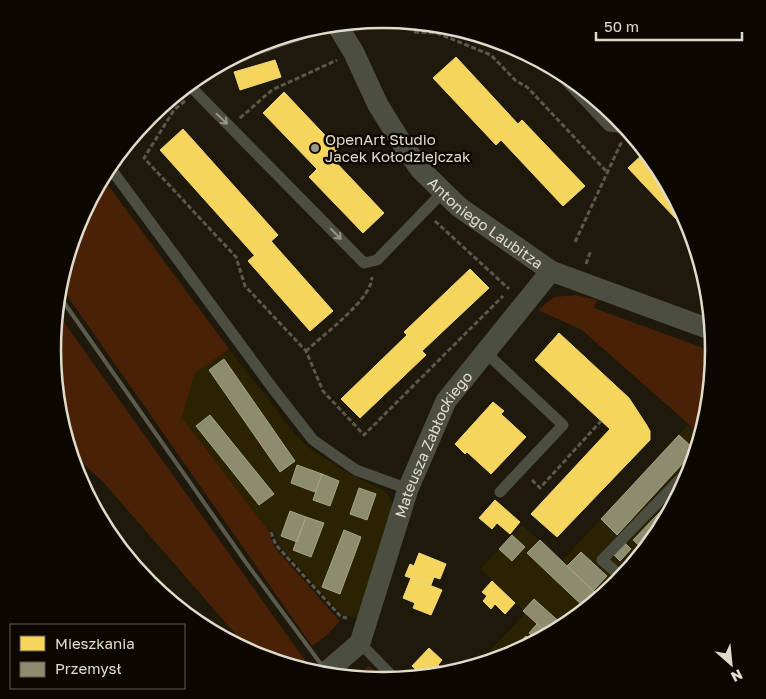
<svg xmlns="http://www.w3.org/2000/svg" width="766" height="699" viewBox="0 0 766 699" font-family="'Golos Text',sans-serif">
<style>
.built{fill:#2b2201}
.green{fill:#482107}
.homes{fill:#f6d55c;stroke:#efd77d}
.industry{fill:#8c8c6e;stroke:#a5a48a}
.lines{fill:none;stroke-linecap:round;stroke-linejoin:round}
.path{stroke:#59584e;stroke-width:3;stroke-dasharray:5 2.5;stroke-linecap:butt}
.lane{stroke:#4c4e42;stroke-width:11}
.street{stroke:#4c4e42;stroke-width:21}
.rail{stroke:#5a5a4e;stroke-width:4}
.oneway{stroke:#969486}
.poi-dot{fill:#9c9787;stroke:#0c0801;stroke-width:2}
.labels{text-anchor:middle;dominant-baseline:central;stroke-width:5;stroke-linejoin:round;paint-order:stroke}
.poi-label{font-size:15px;fill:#e0dbca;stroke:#0c0801;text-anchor:start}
.street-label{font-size:15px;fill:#e0dbca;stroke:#0c0801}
.rim{fill:none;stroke:#e0dbca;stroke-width:2.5}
</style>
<rect width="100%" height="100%" fill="#1e190a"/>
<path class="built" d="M229 349 296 435 311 449 346 472 387 492 393 504 358 618 342 615 279 545 274 532 268 530 182 418 193 374Z
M688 425 701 435 688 476 658 533 617 584 567 625 509 655 475 666 526 613 480 569 522 525 562 561Z"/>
<path class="green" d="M102 177 229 349 194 374 182 418 268 530 275 548 340 621 326 636 312 646 59 284 78 223Z
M576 295 597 300 594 308 714 352 707 414 701 435 582 330 538 310 554 297Z
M56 311 314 673 251 652 104 483 70 451 59 414 52 349Z
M369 666 383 680 355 677Z"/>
<path class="homes" d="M456 57 518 124 496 145 433 78Z
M275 60 281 77 240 90 234 72Z
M284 92 338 149 317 169 263 113Z
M522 120 585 186 563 206 501 140Z
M183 129 278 235 255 256 160 150Z
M646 151 658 166 689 223 693 237 628 168Z
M330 156 384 213 363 233 309 177Z
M271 241 333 311 310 331 248 261Z
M470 269 489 288 422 351 404 332Z
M559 333 629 398 646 424 650 431V440L557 537 531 514 610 429 535 360Z
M407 335 426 355 360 418 341 399Z
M493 402 504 411 501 414 526 437 491 474 467 452 465 454 455 444Z
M495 500 520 522 510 534 497 523 492 529 479 518Z
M419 553 446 564 440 579 434 577 431 585 405 576 410 564 414 566Z
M411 578 442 590 431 615 413 608 415 603 403 598Z
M492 581 515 603 505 614 495 604 491 609 483 601 487 596 482 592Z
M429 648 442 660 438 665 448 674 423 676 412 666Z"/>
<path class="industry" d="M224 359 295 461 280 472 209 370Z
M210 415 274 494 259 505 196 426Z
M679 435 695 450 617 535 601 519Z
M297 465 322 474 315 492 291 483Z
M322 474 339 481 330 506 313 500Z
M359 488 376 494 367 520 350 514Z
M681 490 658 533 644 550 633 540Z
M290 511 306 517 297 542 281 536Z
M306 517 324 523 311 557 293 550Z
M344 530 361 537 340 594 322 587Z
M512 535 525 547 512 561 499 549Z
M540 540 567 566 600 597 586 609 527 553Z
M625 543 631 549 620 561 614 555Z
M581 552 607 576 593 591 567 566Z
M633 558 636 560 626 572 622 569Z
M534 599 564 626 548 634 523 611Z
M537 624 548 634 537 641 529 633Z
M526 636 533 643 506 655Z"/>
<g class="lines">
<path class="path" d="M414 32 437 33 491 55 516 81 527 87 607 172
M185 101 174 110 144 158 236 257 245 286 306 351 323 391 364 435 503 296
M240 118 272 90 337 60
M435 221 509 289
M575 242 622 141
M586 264 591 250
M306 351C323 335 372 299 372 277
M532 480 540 488 601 421
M271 532 276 545 341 617 347 618"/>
<path class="lane" d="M359 21H403
M224 61 331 24
M552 66 609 126 627 128
M188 84 364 263 377 260 442 193
M108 165 274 390 313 440 356 470 408 489
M485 352 563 425 500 492
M622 577 602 560 691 468
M360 643 395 679"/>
<g class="street">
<path id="s1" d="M336 23 354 53 378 105 403 145 421 170 459 207 551 271 712 330"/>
<path id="s2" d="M324 674 360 643 408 489 446 401 551 271"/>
</g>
<path class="rail" d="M58 294 247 564 329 675"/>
</g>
<defs><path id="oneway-shaft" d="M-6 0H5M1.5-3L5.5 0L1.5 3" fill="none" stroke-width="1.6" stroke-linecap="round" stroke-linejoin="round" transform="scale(1.25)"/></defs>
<g class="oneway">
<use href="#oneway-shaft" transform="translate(222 119) rotate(44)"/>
<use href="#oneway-shaft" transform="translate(336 234) rotate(45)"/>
</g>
<circle class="poi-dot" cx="315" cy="148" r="5"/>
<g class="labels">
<g class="poi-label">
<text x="325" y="139">OpenArt Studio<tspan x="325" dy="17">Jacek Kołodziejczak</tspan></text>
</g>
<g class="street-label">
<text stroke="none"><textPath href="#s1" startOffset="254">Antoniego Laubitza</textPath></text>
<text stroke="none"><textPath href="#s2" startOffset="260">Mateusza Zabłockiego</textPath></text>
</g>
</g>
<path d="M0 0H766V699H0ZM61 350a322 322 0 1 1 644 0a322 322 0 1 1-644 0Z" fill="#0c0801" fill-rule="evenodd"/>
<path class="rim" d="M61 350a322 322 0 1 1 644 0a322 322 0 1 1-644 0Z"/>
<rect x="10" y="624" width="175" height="65" fill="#0c0801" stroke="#615c51"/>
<rect x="20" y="636" width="25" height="15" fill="#f6d55c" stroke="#615c51"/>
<text x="55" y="649" font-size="15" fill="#e0dbca">Mieszkania</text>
<rect x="20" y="662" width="25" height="15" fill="#8c8c6e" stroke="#615c51"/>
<text x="55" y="674" font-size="15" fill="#e0dbca">Przemysł</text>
<g transform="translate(731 664) rotate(153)" stroke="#0c0801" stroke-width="4" paint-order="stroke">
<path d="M0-4L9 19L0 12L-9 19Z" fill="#e0dbca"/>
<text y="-8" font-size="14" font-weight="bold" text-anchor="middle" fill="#e0dbca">N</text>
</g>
<path d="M596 32v8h146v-8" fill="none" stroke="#e0dbca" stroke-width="2.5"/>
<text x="604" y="32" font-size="15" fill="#e0dbca" stroke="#0c0801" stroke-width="4" paint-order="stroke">50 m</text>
</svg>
